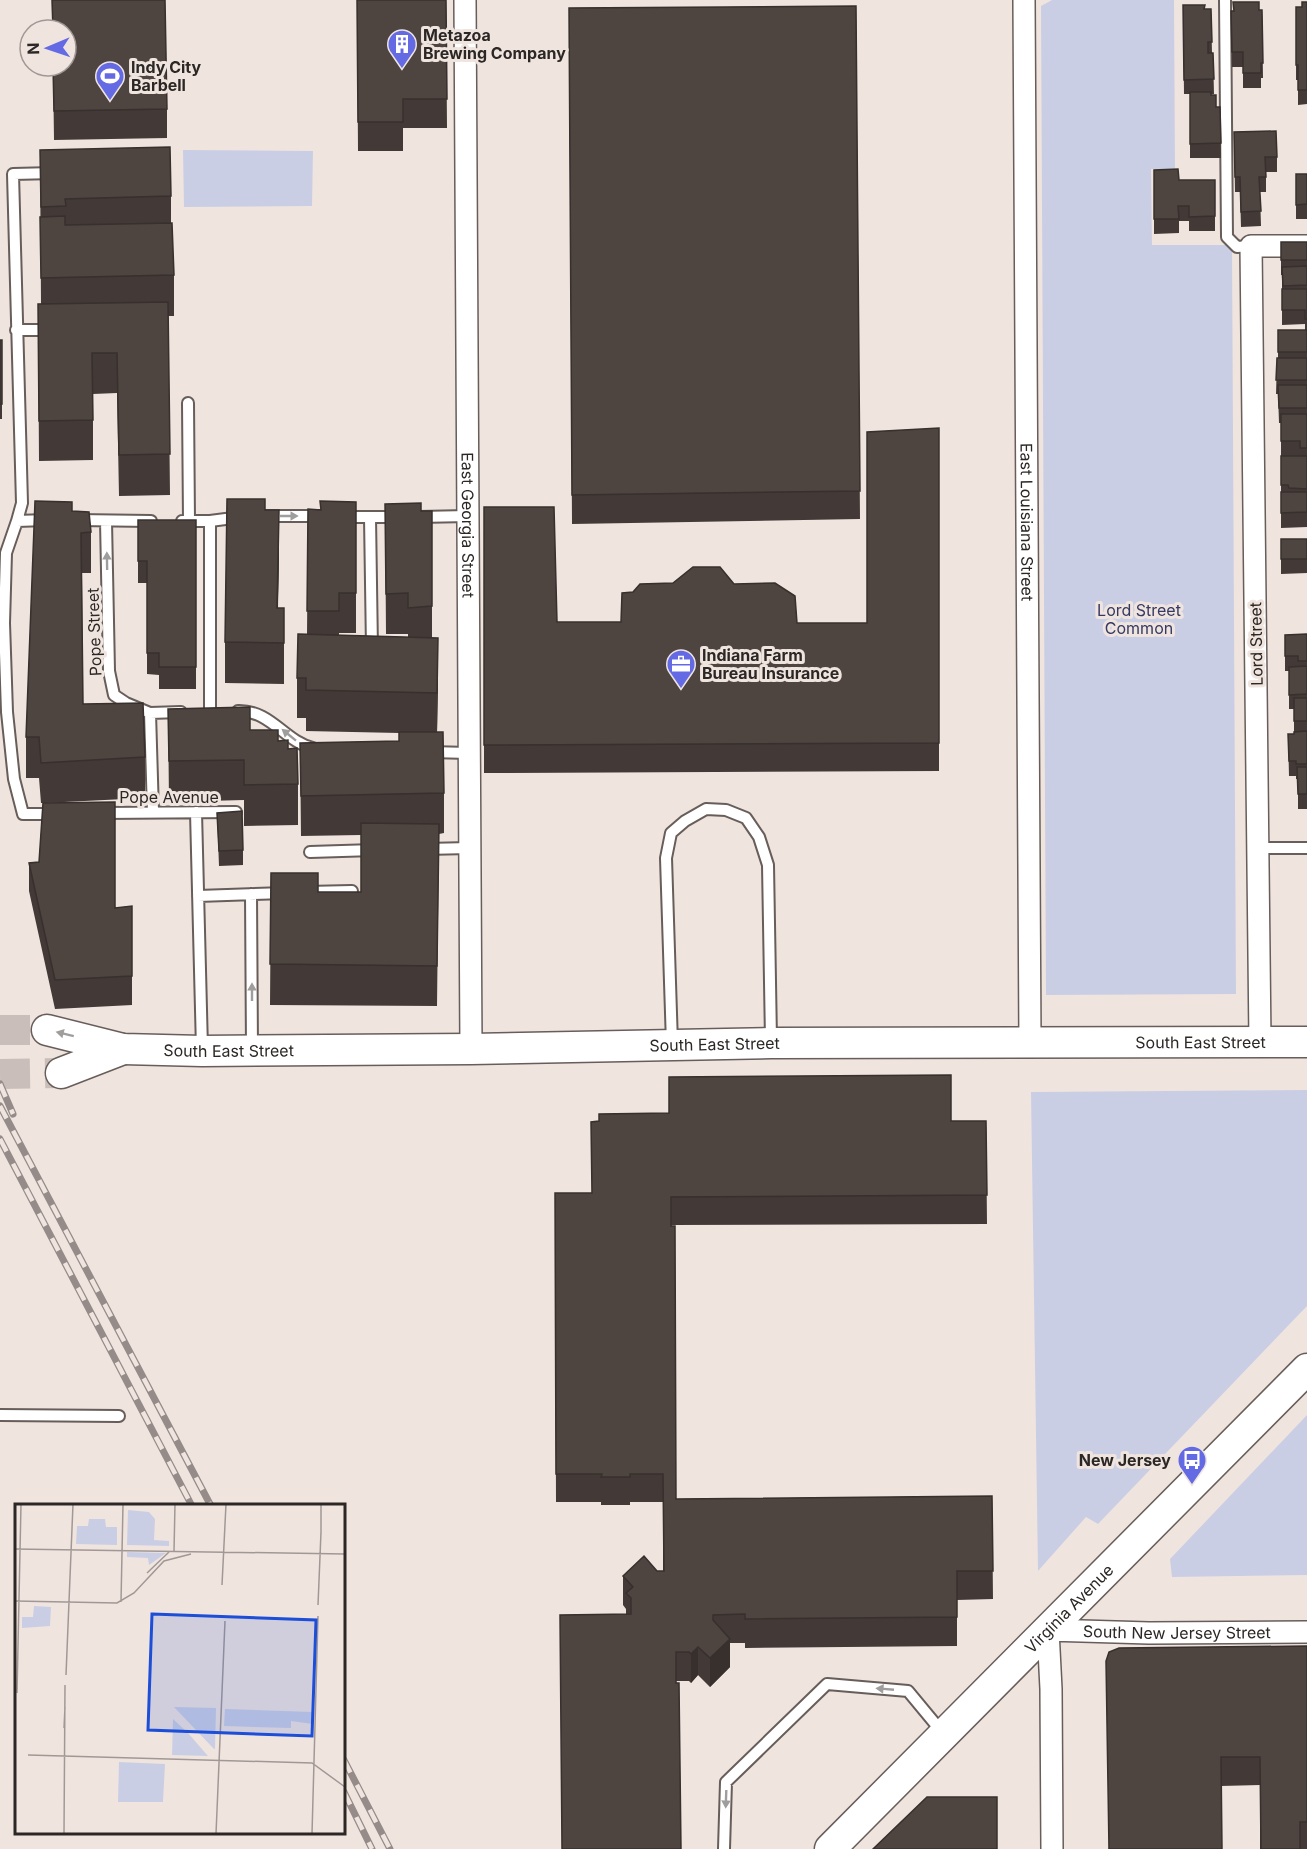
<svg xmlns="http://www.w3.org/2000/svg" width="1307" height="1849" viewBox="0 0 1307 1849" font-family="Inter,sans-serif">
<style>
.green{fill:#cacee4}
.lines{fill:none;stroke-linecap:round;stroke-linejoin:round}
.secondary-tunnel{stroke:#c9beba;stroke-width:30;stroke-dasharray:30 15;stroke-linecap:butt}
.lane-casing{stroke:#675d59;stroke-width:14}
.street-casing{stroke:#675d59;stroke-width:24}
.secondary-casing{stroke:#675d59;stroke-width:33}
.lane{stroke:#fff;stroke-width:10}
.street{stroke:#fff;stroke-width:21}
.secondary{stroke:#fff;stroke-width:30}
.rail-casing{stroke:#958c89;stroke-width:7}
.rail{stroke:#f0e4df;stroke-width:4.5;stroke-dasharray:14;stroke-linecap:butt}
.wall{fill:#433a37}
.shaded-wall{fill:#37302d}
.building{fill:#4e4440;stroke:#37302d;stroke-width:1.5}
.oneway{fill:#a09e9d}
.labels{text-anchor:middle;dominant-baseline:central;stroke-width:6;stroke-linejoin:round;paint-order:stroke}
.poi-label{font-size:16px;font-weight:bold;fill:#2b2725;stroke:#f0e4df;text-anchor:start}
.street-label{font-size:16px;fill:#2b2725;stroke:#f0e4df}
.park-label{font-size:16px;fill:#353a64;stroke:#f0e4df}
.inset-road{fill:none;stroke:#a19895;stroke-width:1.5}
.view{fill:#1d4ed8;fill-opacity:0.15;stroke:#1d4ed8;stroke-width:3}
.inset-edge{fill:none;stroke:#2b2725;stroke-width:3}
</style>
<rect width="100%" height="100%" fill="#f0e4df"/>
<path class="green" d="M1052 0H1174L1175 169H1151L1152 245H1232L1236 994 1046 995 1041 6Z
M183 150 313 151 312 206 184 207Z
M1307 1090V1306L1098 1524 1086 1517 1038 1571 1031 1092Z
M1307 1415V1575L1172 1577 1170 1559Z"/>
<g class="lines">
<path class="secondary-tunnel" d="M0 1030H47
M0 1074 61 1073"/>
<g class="lane-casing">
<path id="lane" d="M1225 0 1227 237 1237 247 1251 246
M16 330H52
M188 403 189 521
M266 516H322
M344 517H400
M370 517 372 649
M419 517 468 516
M46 520 17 521 6 553 4 623 7 712 14 779 23 814H56
M77 520 151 521
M17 521 22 503 13 174 54 173
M106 521 109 671 114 695 126 703 150 713 181 712
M182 521H210L241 517
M210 521V711
M238 711C271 710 285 742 313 748
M150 713 153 812
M430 752 469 753
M196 812 202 1049
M101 813 236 812
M1258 848H1307
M425 849 470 848
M310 852 374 850
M306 892 352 891
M251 894 252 1050
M198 896 285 893
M672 1044 666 858 671 833 685 821 706 809 726 810 746 818 759 837 768 865 771 1040
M0 1415 119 1416
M724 1849 726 1782 827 1684 908 1691 942 1732"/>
</g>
<g class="street-casing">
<g id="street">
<path id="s1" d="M465 0 471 1049"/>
<path id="s2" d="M1024 0 1030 1044"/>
<path d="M1260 1042 1251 246H1307"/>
<path id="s3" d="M1052 1849 1051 1689 1048 1630 1149 1633 1307 1632"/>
</g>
</g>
<g class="secondary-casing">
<g id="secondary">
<path id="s4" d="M47 1030 123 1049 202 1051 471 1049 771 1043 1307 1042"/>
<path d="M61 1073 123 1049"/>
<path id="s5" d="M830 1849 1307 1369"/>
</g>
</g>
<use href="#lane" class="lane"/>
<use href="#street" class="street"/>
<use href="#secondary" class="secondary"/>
<g class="rail-casing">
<path id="rail" d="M0 1084 13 1114
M0 1106 211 1506
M0 1139 192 1506
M344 1760 390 1849
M344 1792 372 1849"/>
</g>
<use href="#rail" class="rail"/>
</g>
<path class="wall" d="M52 0 167 109V138L54 140 53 66H66V30H52Z
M357 0H446L447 128H403V151H358Z
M1307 2V104L1298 105V80H1296V7H1302Z
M1183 5 1205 9H1211L1212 53H1213L1214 94H1211L1216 107H1220L1221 158H1190V94H1184Z
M856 6 860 519 572 524 569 8Z
M1262 10 1263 78H1261V88H1243V67H1232L1231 11Z
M1234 132 1277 157V172H1266V192H1260L1261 226 1241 227 1240 192H1235Z
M40 150 171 196V223L174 275V316H168L170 495 119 496 117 393 93 394V460L39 461 38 304H41Z
M1154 170 1179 180H1215V231H1189V221H1179V233L1154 234Z
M1296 174H1307V219H1296Z
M1281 242H1307V527L1281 528V423H1279L1278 394H1276L1277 358H1278V330H1305V324L1282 325V275H1281Z
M0 340H2V419H0Z
M939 428V771L484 773V507L557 622H621L633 592 734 584 797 623H867Z
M356 502V633H339V635L408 637V634H386L385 504 421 511H432V638L438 678 437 732 444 793V833L439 834 437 1006 270 1005 271 873 318 892H361V835L301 836 300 743 399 741V733L306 731V718H297V678L307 635 308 509 320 510Z
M265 510 279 551 278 608H284V684L225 683V642Z
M72 511 91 532V573H82L83 704 145 757V798L44 803 115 908 132 906V1005L55 1009 29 891V863L39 862 43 803H41L39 778H26V737Z
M138 520H196V689H159V675L147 674V583H138Z
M1281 539H1307V573L1281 574Z
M1307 634V809H1298V779H1296V776H1289L1288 734H1294V709H1289V671H1285V635Z
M168 709 250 730 278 741 288 749 298 784V825L244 826V800L169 802Z
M217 813 243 850V865L219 866Z
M951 1121H986L987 1224 671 1225 676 1499 992 1496 993 1599 957 1600V1646L745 1648V1643H730V1667L710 1687 698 1675 691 1683 689 1681H676L681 1849 626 1614V1609L623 1605V1576L663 1571V1502H630V1505H601V1502H556L555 1193H591Z
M1307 1646V1849H1260V1785L1221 1786 1108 1849Z"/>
<path class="shaded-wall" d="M279 510V551L277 648V608Z
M438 638V678L437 734V693Z
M730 1639V1667L710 1687V1658Z
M698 1647V1675L691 1683V1654Z"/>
<path class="building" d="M52 0H165L167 109 54 111 53 66H66V30H53Z
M357 0H446L447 99H403V122H358Z
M1233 2H1259V10H1262L1263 63H1261V73H1243V52H1232L1231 11H1234Z
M1302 2H1307V90H1298V65H1296V7H1302Z
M1183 5H1205L1204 9H1211L1212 42H1208V53H1213L1214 79 1184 80Z
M856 6 860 491 572 495 569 8Z
M1190 92H1211V95H1216V107H1220L1221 143 1190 144Z
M1276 131 1277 157H1265L1266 177H1259L1261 211 1241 212 1240 177H1235L1234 132Z
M170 147 171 196 65 199 66 206 41 207 40 150Z
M1178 169 1179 180H1215V216L1189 217V206H1178L1179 219H1154V170Z
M1296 174H1307V204L1296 205Z
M65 216V225L172 223 174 275 41 278 40 217Z
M1281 242H1307V260H1281Z
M1307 266V285L1283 286 1282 267Z
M1282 289H1307V319H1305V310H1282Z
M168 302 170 454 119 455 117 353H92L93 420 39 421 38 304Z
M1278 330H1307V352H1278Z
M0 340H2V404H0Z
M1277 358H1307V380H1276Z
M1278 385H1307V408H1279Z
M1281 414H1307V448H1300V441H1281Z
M939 428V743L484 745V507H554L557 622H621L622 593 633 592 640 584 673 583 693 567H720L734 584 775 583 795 596 797 623H867V432Z
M1281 456H1307V489L1289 488 1288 485H1281Z
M1281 492H1307V512L1281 513Z
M227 499H265V510H279L277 608H284V643L225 642Z
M35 501 72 502V511L89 512 91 532 81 533 83 704 143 703 145 757 41 763 39 737H26Z
M320 501 356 502V593H339V611H307L308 509 321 510Z
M421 503V511H432V606L408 608V593L386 594 385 504Z
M138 520H196V667H159V653H147V561H138Z
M1281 539H1307V559H1281Z
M298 634 438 638 437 693 306 690V678H297Z
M1307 634V661H1298V656H1285V635Z
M1307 666V694L1289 695V667Z
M1294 698H1307V721H1294Z
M250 707V730H278V741L288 740V749L297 748 298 784 244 785V760L169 761 168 709Z
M1307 731V764H1296V761H1289L1288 734H1294V732Z
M399 732H443L444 793 301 796 300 743 399 741Z
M1297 767H1307V794H1298Z
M115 802V908L132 906V976L55 980 29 863 39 862 43 803Z
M242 811 243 850 219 851 217 813Z
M361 823 439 824 437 966 270 964 271 873H318V892H361Z
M951 1075V1121H986L987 1195 671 1197V1226H675L676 1499 992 1496 993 1571H957V1617L745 1619V1614L713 1615V1620L730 1639 710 1658 698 1647 691 1654 689 1652H676V1683H679L681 1849H562L560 1615 631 1614V1598L626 1593 633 1587 623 1576 644 1556 657 1571H664L663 1474H630V1477H601L602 1474H556L555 1193H592L591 1122 599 1121V1114L669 1113V1077Z
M1307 1646V1822H1300V1849H1261L1260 1757H1221L1222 1849H1109L1106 1661 1109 1652 1119 1648Z
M927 1797H997V1849H873Z"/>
<defs><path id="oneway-solid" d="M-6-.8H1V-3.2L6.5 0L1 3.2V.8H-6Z" transform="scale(1.5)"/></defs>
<g class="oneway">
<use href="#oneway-solid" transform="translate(289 516)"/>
<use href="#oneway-solid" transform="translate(107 561) rotate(-91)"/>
<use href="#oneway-solid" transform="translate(289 735) rotate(-141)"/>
<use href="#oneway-solid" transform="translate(252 992) rotate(-90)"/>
<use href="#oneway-solid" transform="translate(65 1034) rotate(-166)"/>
<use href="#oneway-solid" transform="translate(885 1689) rotate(-175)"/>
<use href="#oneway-solid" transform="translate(726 1799) rotate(92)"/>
</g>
<defs>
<g id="building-pin" transform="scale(1.5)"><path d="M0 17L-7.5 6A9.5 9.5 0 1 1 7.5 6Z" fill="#646ae3" stroke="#f0e4df"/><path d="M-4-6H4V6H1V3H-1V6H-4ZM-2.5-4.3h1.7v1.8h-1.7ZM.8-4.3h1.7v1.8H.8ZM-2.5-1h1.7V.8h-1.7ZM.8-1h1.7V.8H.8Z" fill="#fff"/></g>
<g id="stadium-pin" transform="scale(1.5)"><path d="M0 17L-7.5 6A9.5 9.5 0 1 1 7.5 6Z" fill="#646ae3" stroke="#f0e4df"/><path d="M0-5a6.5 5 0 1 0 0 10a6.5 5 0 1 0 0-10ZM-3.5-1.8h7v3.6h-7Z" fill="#fff"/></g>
<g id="office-pin" transform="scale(1.5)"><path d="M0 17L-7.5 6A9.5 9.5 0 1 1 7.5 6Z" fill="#646ae3" stroke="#f0e4df"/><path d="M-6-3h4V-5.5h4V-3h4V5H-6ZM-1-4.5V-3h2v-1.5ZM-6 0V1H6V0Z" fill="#fff"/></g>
<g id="bus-pin" transform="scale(1.5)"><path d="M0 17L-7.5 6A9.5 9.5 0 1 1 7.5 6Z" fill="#646ae3" stroke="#f0e4df"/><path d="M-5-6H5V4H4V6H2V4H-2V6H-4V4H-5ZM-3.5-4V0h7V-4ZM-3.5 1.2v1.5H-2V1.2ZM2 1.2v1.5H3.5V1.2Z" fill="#fff"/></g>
</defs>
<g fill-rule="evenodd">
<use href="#building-pin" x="402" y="44"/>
<use href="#stadium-pin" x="110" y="76"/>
<use href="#office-pin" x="681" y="664"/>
<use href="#bus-pin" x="1192" y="1460"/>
</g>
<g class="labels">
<g class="poi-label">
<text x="423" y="35">Metazoa<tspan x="423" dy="18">Brewing Company</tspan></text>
<text x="131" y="67">Indy City<tspan x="131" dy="18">Barbell</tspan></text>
<text x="702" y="655">Indiana Farm<tspan x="702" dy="18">Bureau Insurance</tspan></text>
<text x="1171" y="1460" text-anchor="end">New Jersey</text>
</g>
<g class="street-label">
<text stroke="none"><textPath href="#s2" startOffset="522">East Louisiana Street</textPath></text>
<text stroke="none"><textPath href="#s1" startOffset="525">East Georgia Street</textPath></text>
<text transform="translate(94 632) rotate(-92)">Pope Street</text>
<text transform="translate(1256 644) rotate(-91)">Lord Street</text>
<text x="169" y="797">Pope Avenue</text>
<text stroke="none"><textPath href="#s4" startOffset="1156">South East Street</textPath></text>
<text stroke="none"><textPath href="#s4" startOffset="670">South East Street</textPath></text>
<text stroke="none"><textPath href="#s4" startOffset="184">South East Street</textPath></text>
<text stroke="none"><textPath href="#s5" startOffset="339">Virginia Avenue</textPath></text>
<text stroke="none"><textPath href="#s3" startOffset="348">South New Jersey Street</textPath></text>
</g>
<g class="park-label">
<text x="1139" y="610">Lord Street<tspan x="1139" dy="18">Common</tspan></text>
</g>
</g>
<g transform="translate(15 1504)">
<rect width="330" height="330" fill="#f0e4df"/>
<path d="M113 6 134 8 140 15 139 36 154 37V42L112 41ZM74 15H90L91 23H102V41L61 40 62 22H73ZM112 48 151 49 134 61 133 54 112 53ZM19 102 36 103 35 122 7 124V113H18ZM159 203 201 204 200 245H199ZM210 205 297 208 298 220 276 217V224L209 222ZM158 215 173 229 193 252 157 251ZM104 258 150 260 148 298H103Z" fill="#cacee4"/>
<path class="inset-road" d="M306 30V0M0 45 330 50M159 47 160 0M132 69 154 48M207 81 211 0M0 97 102 99 119 89 149 57 176 50M106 98 108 0M303 101 306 28M51 171 58 0M2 189 6 0M49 224 50 203M13 251 297 259 330 283M49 330 50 181M201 330 210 117M297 330 303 112"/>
<path class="view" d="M137 110 301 116 297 232 133 226Z"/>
<rect width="330" height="330" class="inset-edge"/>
</g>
<g transform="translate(48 48) rotate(268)"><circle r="28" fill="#f0e4df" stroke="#a19895" stroke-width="1.5"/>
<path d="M0-4.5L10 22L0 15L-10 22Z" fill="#646ae3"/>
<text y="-9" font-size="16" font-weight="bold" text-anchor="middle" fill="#2b2725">N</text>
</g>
</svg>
